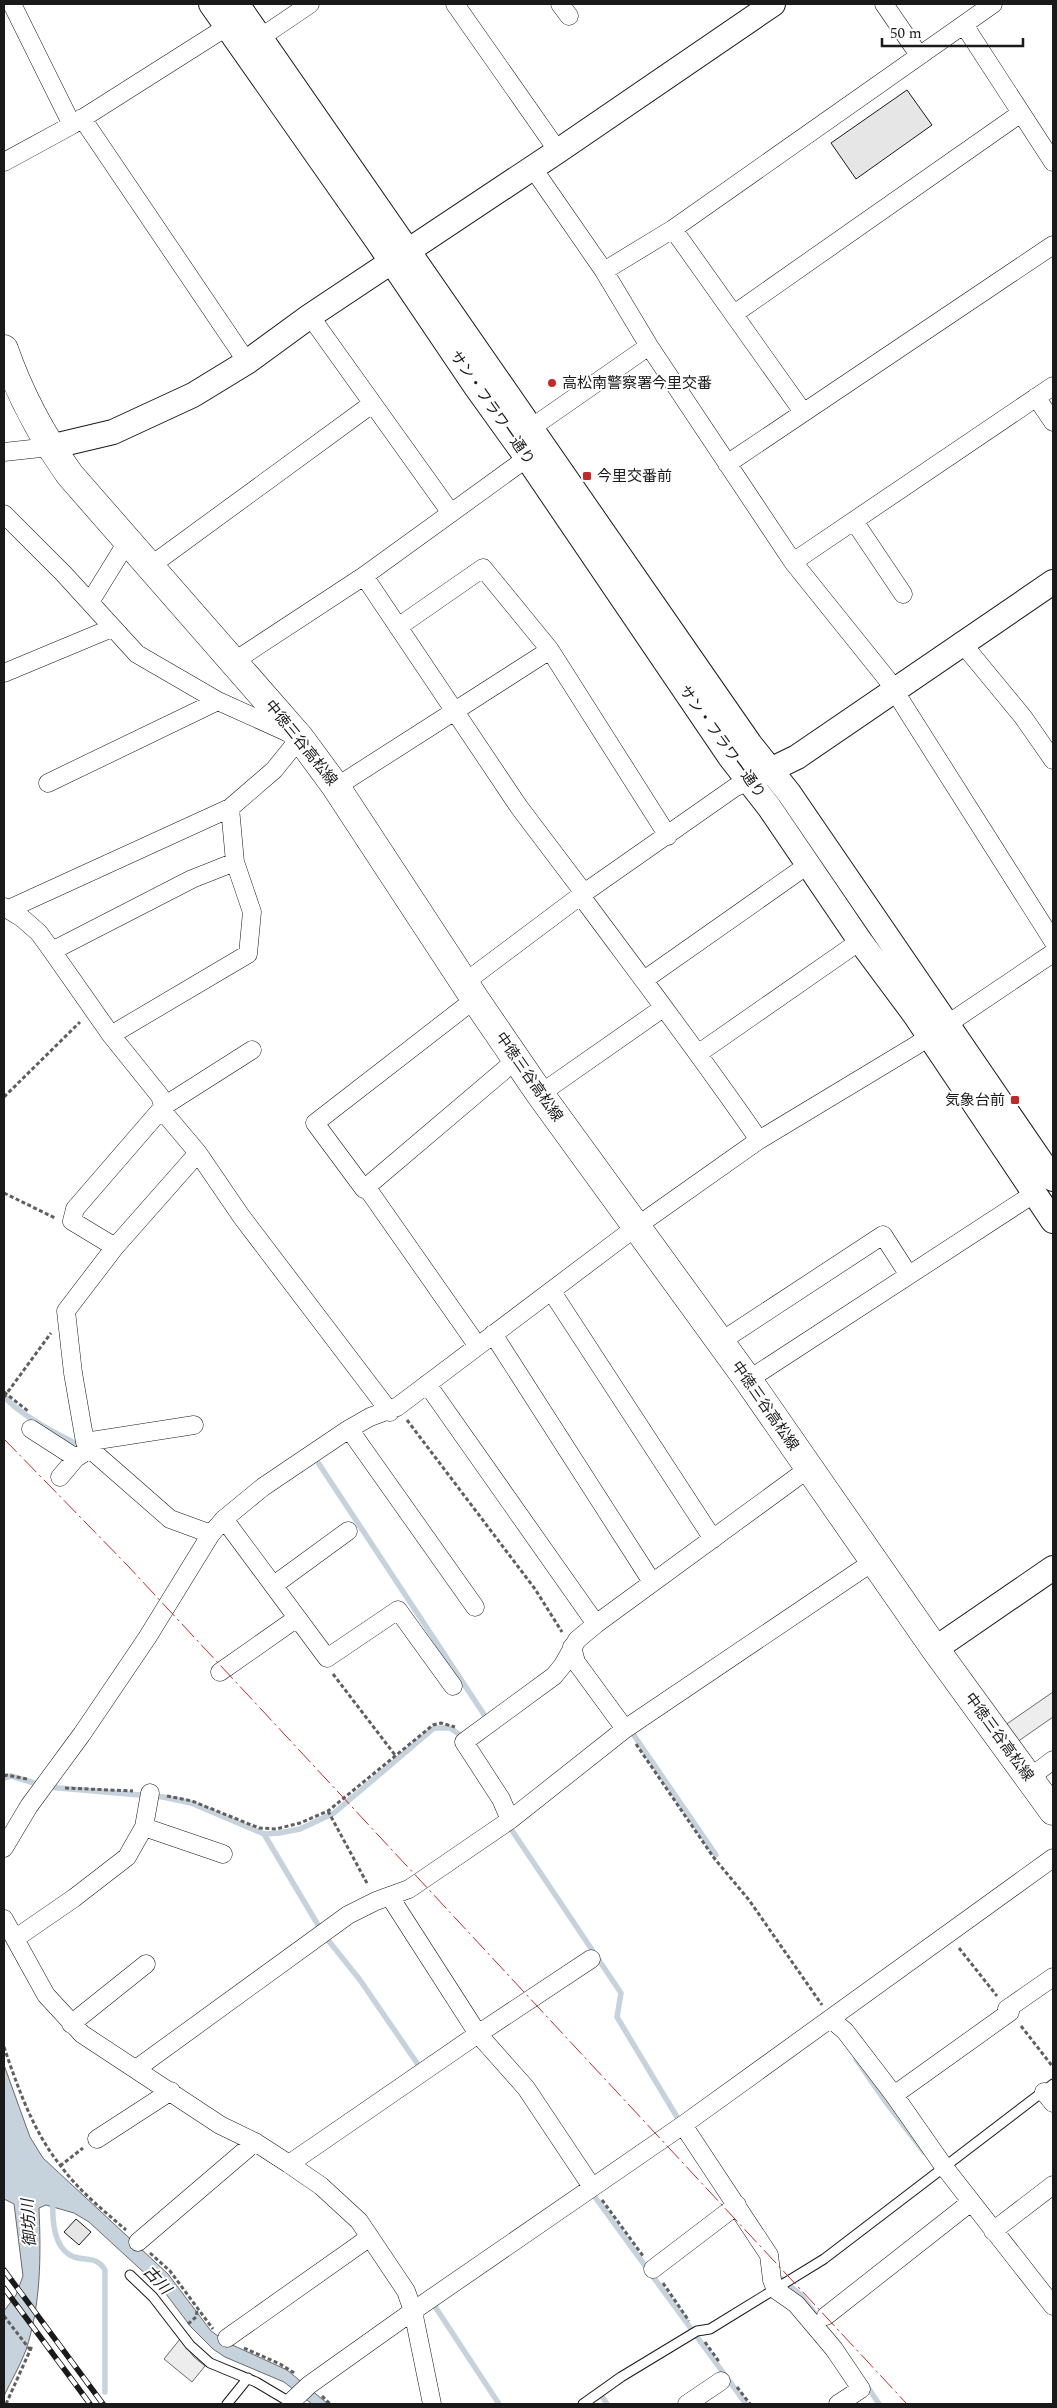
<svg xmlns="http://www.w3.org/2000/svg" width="1057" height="2408" viewBox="0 0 1057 2408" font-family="Spectral,'Noto Sans JP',serif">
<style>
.parking{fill:#ededed;stroke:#6a6a6a}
.water{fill:#c6d2dc;stroke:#6a6a6a}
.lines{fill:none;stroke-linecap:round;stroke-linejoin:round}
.stream{stroke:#c6d2dc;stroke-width:5.5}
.building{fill:#e6e6e6;stroke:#1a1a1a}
.lane-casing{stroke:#1a1a1a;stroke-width:11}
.street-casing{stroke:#1a1a1a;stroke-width:19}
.secondary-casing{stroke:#1a1a1a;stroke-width:26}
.primary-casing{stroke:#1a1a1a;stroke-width:29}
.path{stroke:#5f5f5f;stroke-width:3;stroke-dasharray:4 2.5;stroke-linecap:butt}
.lane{stroke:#fff;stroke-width:9}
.street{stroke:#fff;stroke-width:18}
.secondary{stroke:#fff;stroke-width:24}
.primary{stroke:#fff;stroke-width:28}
.rail-casing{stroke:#1a1a1a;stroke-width:5.5}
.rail{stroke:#fff;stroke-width:4;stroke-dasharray:11;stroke-linecap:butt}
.power{stroke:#c62828;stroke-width:1;stroke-dasharray:18 4 2.5 4;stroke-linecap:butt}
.poi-dot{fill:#c62828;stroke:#fff;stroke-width:2}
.labels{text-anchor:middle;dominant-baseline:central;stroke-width:4;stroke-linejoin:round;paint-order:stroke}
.poi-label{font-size:15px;fill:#1a1a1a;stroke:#fff;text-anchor:start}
.street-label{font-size:15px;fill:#1a1a1a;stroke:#fff}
.water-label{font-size:16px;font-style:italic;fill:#1a1a1a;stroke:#fff}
</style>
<rect width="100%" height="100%" fill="#fff"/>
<path class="parking" d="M1053 1692V1717L1010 1747 998 1730Z
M180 2339 194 2357 205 2366 192 2382 164 2359Z"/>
<path class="water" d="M4 2065 30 2137 43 2158 168 2274 211 2331 228 2343 287 2370 328 2404H312L284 2382 225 2357 213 2349 191 2327 163 2290 89 2222 74 2213 46 2205 39 2208C41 2257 41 2304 26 2350 20 2366 11 2381 4 2396V2311L16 2295 23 2276 14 2204 4 2199Z"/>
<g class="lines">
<path class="stream" d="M4 1396C19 1415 61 1436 83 1447
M319 1464 487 1719 485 1720
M631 1731 716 1855
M4 1778 11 1776 41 1785
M47 1787 163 1797 191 1803 264 1834 279 1833 300 1829 334 1813 434 1728H450L466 1739
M511 1829 621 1993 617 2017 677 2117
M264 1834 318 1925
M328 1940 360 1980 419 2066
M856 2059 885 2101 924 2152
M592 2193 746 2404
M53 2200C52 2219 53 2249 74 2257 87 2261 97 2256 105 2270V2392
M780 2278 800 2294 819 2319
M434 2305 499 2404
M865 2383 879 2404
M597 2398 601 2395 607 2404"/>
</g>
<path class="building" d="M907 90 932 125 856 179 831 143Z
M76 2219 91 2232 79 2245 64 2232Z"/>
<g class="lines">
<g class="lane-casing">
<path id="lane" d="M130 2275 153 2297 190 2345 210 2363 256 2382 293 2404
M227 2404 248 2378
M583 2404 621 2377 697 2331 710 2329 824 2259 1053 2084"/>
</g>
<g class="street-casing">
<path id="street" d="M12 4 72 125
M455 4 558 151
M560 4 569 16
M884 4 919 55
M964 25 1053 162
M251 44 310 4
M82 118 247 362
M4 162 72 125 236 21
M532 167 604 271 649 346 793 562 887 679 1053 941
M673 229 803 412
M604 271 673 229 993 4
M734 314 1021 113
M310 316 451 513
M1036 397 1053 422
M531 428 649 346
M4 452 50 447
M727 464 1053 245
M4 514 63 573 137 654 218 701 300 738 274 770 230 808 9 909
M854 521 903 594
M793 562 1053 386
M149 567 372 404
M364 576 519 807 584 893
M90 602 127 542
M398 627 483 568 550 650 668 836
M962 643 1023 717 1053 760
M233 662 364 576 527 458
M4 673 112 628
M48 783 218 701
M336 787 550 650
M581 896C641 977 702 1057 759 1140
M4 907 22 918 39 933 52 951 111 1035 160 1096 166 1115 198 1153 241 1216 390 1412
M52 951 192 879 235 862
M644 980 809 864
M464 983 584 893 734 788 750 780
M475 999 315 1123 364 1189 516 1060
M111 1035 248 954 252 912 235 862 230 808
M699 1053 860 941
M540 1094 663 1008
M198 1153 115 1247 66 1311 73 1373 85 1442 90 1449 170 1519 211 1534
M367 1188 477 1345
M115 1247 72 1221 75 1209 164 1106 252 1050
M552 1292 713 1539
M493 1334 652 1582
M720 1342 883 1235 908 1274
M748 1380 1035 1193
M427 1384 596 1624
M31 1429 76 1458
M349 1429 475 1607
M85 1442 194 1425
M60 1477 76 1458 85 1452
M224 1519 327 1658 398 1610 453 1686
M274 1585 348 1531
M572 1647 576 1662 625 1729
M220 1672 297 1618
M1028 1779 1053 1760
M510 1820 501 1799 464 1742 554 1676 563 1665 577 1640 596 1624 808 1469
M144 1827 223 1854
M4 1848 29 1806 82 1734 147 1638 211 1534 224 1519 263 1487 349 1429 370 1417 397 1407 640 1224 759 1140 915 1046 1053 953
M390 1897 478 2034 526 2088 592 2187
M4 1919 46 1995 82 2034 220 2125 255 2142 289 2164 321 2186 359 2221 406 2291 413 2311 432 2404
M16 1938 74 1898 127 1857 144 1827 150 1793
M1007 2009 1053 1977
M832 2020 845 2031 894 2095 945 2168 1053 2306
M71 2024 146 1964
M136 2069 348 1915 376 1901 409 1889 434 1872 510 1820 625 1729 874 1561
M1044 2092 1053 2103
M894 2095 1010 2012
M683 2125 769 2255 772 2280 776 2290 796 2304 834 2349 861 2389 838 2404
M97 2139 171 2091
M289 2164 478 2034 591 1959
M993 2231 1053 2185
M138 2242 255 2142
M653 2269 737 2205
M826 2316 971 2202
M227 2338 370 2237
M291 2402 309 2385 413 2311 683 2125 1053 1858
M687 2404 721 2381"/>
</g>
<g class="secondary-casing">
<path id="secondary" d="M211 4 376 239 476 387 527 458 730 757 769 807 860 941 915 1015 1053 1221
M237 4 750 744 789 793 1053 1179
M50 447 113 432 193 395 247 362 310 316 558 151 773 4
M756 777 797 757 1053 582
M935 1649 1053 1568"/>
</g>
<g class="primary-casing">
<path id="primary" d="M4 349C20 395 42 436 70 475L300 738 336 787 475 999 540 1094 748 1380 935 1649 1053 1811"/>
</g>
<path class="path" d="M4 1097 80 1022
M4 1193 55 1218
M4 1392 28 1411
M4 1397 51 1333
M407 1420 535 1589 562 1632
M333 1674 395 1755
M636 1744 714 1858 749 1900 822 2005
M4 1776 7 1775 27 1779
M65 1788 133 1791
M167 1796 192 1801 259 1828 276 1829 300 1823 328 1811 433 1725 441 1723 455 1727
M328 1811 368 1885
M959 1948 997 1996
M1021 2026 1053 2067
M4 2047C18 2088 33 2131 60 2165 78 2190 103 2210 126 2230
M60 2166 83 2148
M602 2200 643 2256
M150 2253 170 2271 213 2329
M663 2283 689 2321
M4 2316 31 2351
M188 2324 196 2317 197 2311
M705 2342 720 2363
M244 2348 280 2364 296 2374
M737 2387 750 2404
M322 2396 330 2404
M6 2404 32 2346"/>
<use href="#lane" class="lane"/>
<use href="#street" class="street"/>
<use href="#secondary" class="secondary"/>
<use href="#primary" class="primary"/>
<g class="rail-casing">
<path id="rail" d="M4 2270 103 2404
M4 2288 90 2404"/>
</g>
<use href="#rail" class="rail"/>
<path class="power" d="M4 1439 128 1566 907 2404"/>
</g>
<g class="poi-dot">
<circle cx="552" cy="383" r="5"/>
<rect x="582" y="471" width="10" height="10" rx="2.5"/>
<rect x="1010" y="1095" width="10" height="10" rx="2.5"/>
</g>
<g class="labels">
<g class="poi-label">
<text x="562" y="383">高松南警察署今里交番</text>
<text x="597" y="476">今里交番前</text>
<text x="1005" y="1100" text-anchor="end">気象台前</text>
</g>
<g class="street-label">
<text transform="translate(492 408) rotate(55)">サン・フラワー通り</text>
<text transform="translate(722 742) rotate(54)">サン・フラワー通り</text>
<text transform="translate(301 743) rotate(51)">中徳三谷高松線</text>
<text transform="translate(529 1077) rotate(55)">中徳三谷高松線</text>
<text transform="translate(765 1406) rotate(55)">中徳三谷高松線</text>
<text transform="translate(999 1737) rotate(54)">中徳三谷高松線</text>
</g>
<g class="water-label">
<text transform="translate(29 2223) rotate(-93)">御坊川</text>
<text transform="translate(157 2280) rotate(47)">古川</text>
</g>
</g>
<rect width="1057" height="2408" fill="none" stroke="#1a1a1a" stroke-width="10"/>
<path d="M882 38v8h141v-8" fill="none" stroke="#1a1a1a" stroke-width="2.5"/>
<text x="890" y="38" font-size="15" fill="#1a1a1a" stroke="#ffffff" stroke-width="4" paint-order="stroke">50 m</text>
</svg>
